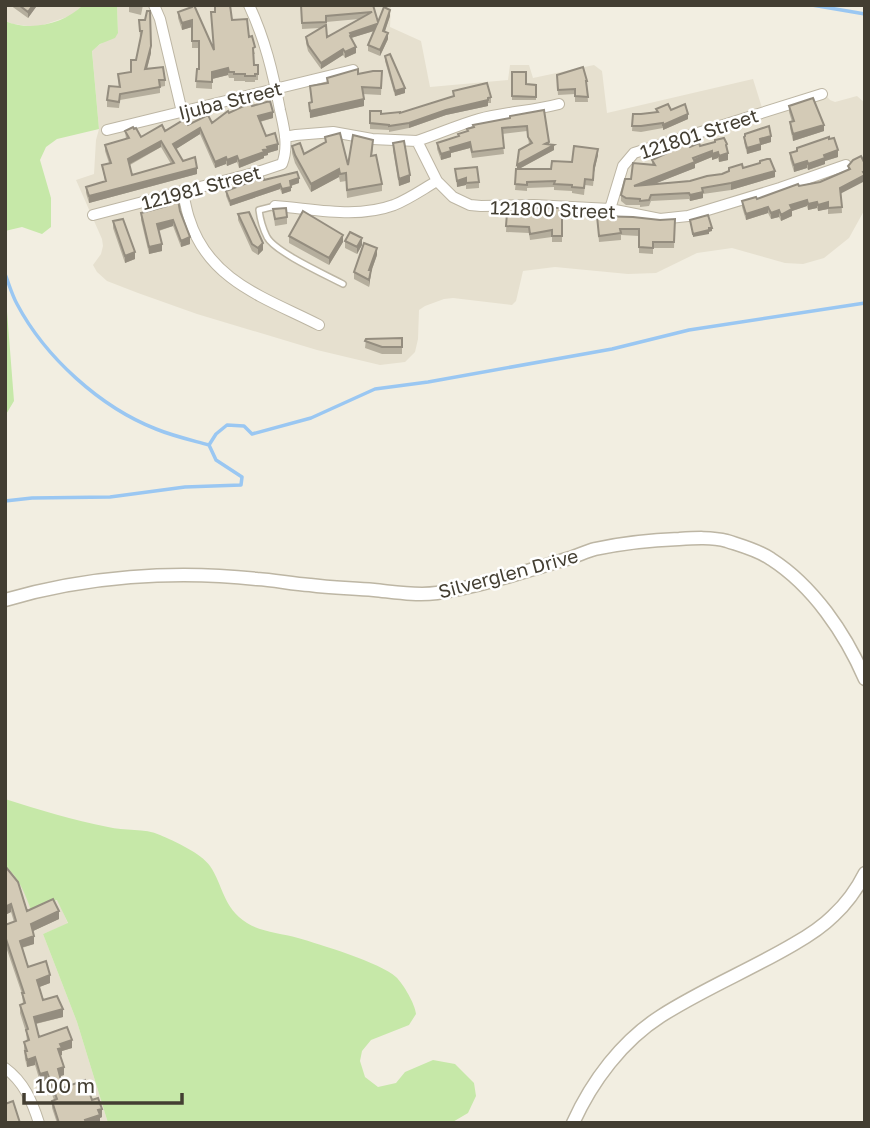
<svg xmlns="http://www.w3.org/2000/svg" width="870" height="1128" viewBox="0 0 870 1128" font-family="'Golos Text',sans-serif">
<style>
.residential{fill:#e6e0cf}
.green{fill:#c6e8a8}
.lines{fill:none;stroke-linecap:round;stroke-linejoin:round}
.stream{stroke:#9ac7f2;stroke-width:3.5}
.service-casing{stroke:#bdb6a4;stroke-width:8}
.minor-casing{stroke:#bdb6a4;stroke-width:12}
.tertiary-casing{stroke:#bdb6a4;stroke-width:15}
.service{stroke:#fff;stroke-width:5}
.minor{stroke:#fff;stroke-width:10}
.tertiary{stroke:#fff;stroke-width:12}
.wall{fill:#b5ae9d;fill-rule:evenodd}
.shaded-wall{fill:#948d7f}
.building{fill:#d3cab6;stroke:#948d7f;stroke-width:2;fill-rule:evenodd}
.labels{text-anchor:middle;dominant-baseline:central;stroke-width:5;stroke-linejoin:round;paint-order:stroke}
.street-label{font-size:19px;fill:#433e32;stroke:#fff}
</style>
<rect width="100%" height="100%" fill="#f2eee1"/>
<path class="residential" d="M5 5H83L73 15 37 27 13 24 5 21Z
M117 5H391L390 27 421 41 430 87 508 80 510 65H529L533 78 594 65 602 71 607 113 753 79 763 111 823 92 830 100 835 102 857 96 865 103V209L849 238 824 258 803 264 785 263 732 248 697 253 656 273 628 274 555 267 523 271 516 301 512 305 453 298 444 299 425 306 419 310 418 339 415 352 405 362 380 365 317 350 197 314 138 293 107 281 97 272 93 265 101 254 103 246 102 239 76 180 94 174 96 140 99 129 92 50 118 32Z
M5 866 10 868 24 889 31 910 58 900 68 924 43 934 77 1022 108 1123H5Z"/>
<path class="green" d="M83 5H117L118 33 115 38 100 44 92 51 99 129 57 139 46 147 40 160 51 198V227L42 234 22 227 5 231V21C30 32 64 24 83 5Z
M5 286 14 401 5 416Z
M5 799C39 810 73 820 108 827 124 831 145 828 160 835 174 841 201 853 210 866 223 885 223 908 247 923 261 932 281 933 298 938 319 944 381 963 396 977 404 985 415 1004 416 1014L409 1025 371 1040 362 1051 360 1061 365 1077 378 1087 396 1083 405 1072 433 1060 455 1064 474 1083 476 1096 468 1113 451 1123H108L77 1022 43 934 68 923 57 900 31 910C25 894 19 877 5 866Z"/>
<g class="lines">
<path class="stream" d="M812 5 865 14
M5 274C9 284 12 295 17 304 45 357 100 407 156 429 173 436 191 440 209 445
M5 501 32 498 110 497 185 487 241 485 242 477 216 460 209 445 216 434 227 425 244 426 252 434 311 418 375 389 428 382 612 349 689 330 865 303"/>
<g class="service-casing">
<path id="service" d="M275 206 259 210C260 218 263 229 267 237 275 252 326 275 343 284"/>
</g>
<g class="minor-casing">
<path id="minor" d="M154 5 160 19 182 112
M107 130 353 70
M285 137 296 135 333 132 372 139 417 141 437 181 453 197 470 205 481 206 534 205 610 209 660 219 688 216 780 188 846 165
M417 141C438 134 458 125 479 119 505 112 533 111 559 104
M182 191C185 200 186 209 189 218 208 281 266 298 319 325
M275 206C315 209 356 219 394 205 409 199 423 189 437 181
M610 209 623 166 634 153 822 94
M93 215 258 172 282 164C289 146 284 128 280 110 273 73 265 39 249 5
M5 1068C24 1082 32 1101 39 1123"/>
</g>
<g class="tertiary-casing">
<path id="tertiary" d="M5 600C86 576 174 570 257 579 275 580 292 584 310 585 331 588 352 588 374 590 394 592 416 596 437 593 483 586 526 571 570 558 579 555 587 551 595 549 623 543 651 540 679 539 695 538 712 537 727 541 742 546 758 550 771 559 813 586 845 633 865 679
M573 1123C592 1081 622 1041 661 1016 703 989 750 970 794 944 808 936 821 928 833 916 846 904 857 889 865 873"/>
</g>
<use href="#service" class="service"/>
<use href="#minor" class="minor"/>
<use href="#tertiary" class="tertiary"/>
</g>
<path class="wall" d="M10 5H36V7L28 18Z
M129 5H143L141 15 129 12Z
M167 5H178L177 7 167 6Z
M301 5H374L373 6 378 22 390 16 385 31 388 39 380 56 368 51V45L374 31 351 38 356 53 345 58 343 55 321 69 308 51 306 43V37L320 28 302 29ZM359 19 327 37 326 22Z
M178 12 213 49 215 12 232 20 249 37 255 54H254V65H258V80H255V82H245V81H234V78H229L228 75 212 79V89L196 88 197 69H199V48H192V27L182 30 178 18Z
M139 20 151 53 147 69 165 80V86L160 87V93L120 100 119 108 107 107V100L119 87 118 74 131 72 136 60 141 38H140Z
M385 56 405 93 395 96 385 61Z
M382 71 381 95 363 94 364 106 310 118 309 103 311 102 310 86 327 83V78Z
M512 72 526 84 536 85V100H512Z
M557 81 587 87 588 102H575V94L558 95Z
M453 91 491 97V103H488V106L446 115 409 128 389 132V130L370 129V111L381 114 400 113 453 97Z
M252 106 273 118 260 122 266 136 278 150 268 153V155L264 156V158L239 168 237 162 227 166 226 164 215 168 200 134 176 149 183 161 197 174 89 203 86 193V187L105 181 102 165 109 163 105 151V145L126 139 125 131 141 137 188 125 212 123 229 113ZM161 147 171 164 132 175 130 165Z
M789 106 824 131 793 141 790 128V122H792L789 112Z
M656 109 671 110 688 119 663 130V128L641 132 632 131 633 114H641L656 112Z
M544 110 549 144 554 150 519 169H551L598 155 594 172 593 186 585 185 584 195 572 193V191L554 190V187L527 188V191L515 190 517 169 529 144 527 131 502 134 504 154 472 158 470 148 451 153V157L441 160 437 149V143L458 137V134Z
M745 134 771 142 761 145V150L747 154 744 142Z
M325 137 348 165 373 148 372 155 382 184V191L347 198 346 181 340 182 339 177 311 192 295 163 292 153V146L304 154 325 142Z
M393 143 410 182 399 186 393 150Z
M727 144 728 160 719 162 718 158 712 160V157L695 164V168L654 184 690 181 722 174 729 172V168H743L775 177 731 190 703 194V198L690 201 689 199 651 201 649 206 640 207V205H626L621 201V195L652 165V160L690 147Z
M790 153 838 157 825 161V164L808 170 807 168 794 172 790 159Z
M853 160 841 193 842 213 828 214V209L818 211 817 208 808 210 807 206 792 211V216L781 221 779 217 771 219 768 213 746 220 742 207V201L757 199 799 186 820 182 848 170V166Z
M455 169 479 182V188L466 189V185L457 187Z
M264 180 299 183 291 186V191L282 194 280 189 230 206 226 196V191Z
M167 203 180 211 190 244 181 247 173 226 159 231 162 251 149 254 141 220V213L167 207Z
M562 208V242H552V237L530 240 529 233 506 232 507 213 535 214Z
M273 209 287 217V224L275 226Z
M238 214 263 250 258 255 252 251 238 220Z
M597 216 660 220 675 219 674 248H653V254L639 253V236L621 235V240L599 242Z
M113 221 135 259 125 263 113 228Z
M289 236 343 242 329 265 289 243Z
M345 241 362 245 357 254 345 248Z
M377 255 371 272 369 287 354 279V272Z
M402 338V354H382L365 348 366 339Z
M5 866 27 911 59 919 33 931 34 944 22 948 28 967 50 983 39 987 43 1000 63 1017 36 1024 39 1037 72 1048 62 1051V1055L60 1056 64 1075 60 1076 63 1088 92 1100 102 1117 100 1118V1122L57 1123 52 1108V1101L54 1100 47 1080 40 1082 35 1065 27 1067 25 1059 24 1049V1042L27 1041 26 1032 20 1013V1005L23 1004 22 994 5 944V925L14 922 11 912 5 915Z"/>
<path class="shaded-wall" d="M33 5H36V7L28 18V12Z
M390 10V16L383 37V31Z
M192 20V27L182 30V23Z
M377 24V30L351 38 350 42V33Z
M388 33V39L380 56V50Z
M151 46V53L145 76V69Z
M356 47V53L345 58V52Z
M343 49V55L321 69V63Z
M228 68V75L212 79V89V72Z
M405 88V93L395 96V91Z
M364 99V106L310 118V111Z
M488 100V106L446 115 409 128V123L446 110Z
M273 112V118L258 122V116Z
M688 114V119L663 130V125Z
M824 125V131L793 141V134Z
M200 128V134L173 151V144Z
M771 136V142L761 145V150L747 154V148L760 139Z
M161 141V147L128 165V159Z
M470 142V148L451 153V157L441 160V154L450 148Z
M549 142V147L554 145V150L517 170V165Z
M278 144V150L268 153V155L264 156V158L239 168V161L267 147Z
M598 149V155L594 172 593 186 594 166Z
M838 150V157L825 161V164L808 170V164L824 155Z
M712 151V157L695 164V168L634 192V186Z
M718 152V158L712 160V154Z
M728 153V160L719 162V156Z
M237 156V162L227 166V160Z
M226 157V164L215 168V162Z
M807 161V168L794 172V165Z
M197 168V174L89 203V196Z
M339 169V177L311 192V184Z
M775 171V177L731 190V183Z
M865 171V181L840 194V188Z
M410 175V182L399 186V179Z
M299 178V183L290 186V181Z
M466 178V185L457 187V181Z
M280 184V189L230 206V201Z
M291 187V191L282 194V189Z
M703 192V198L690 201V195Z
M807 200V206L792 211V216L781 221V215L790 205Z
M817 202V208L808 210V204Z
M828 202V209L818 211V205Z
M768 207V213L746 220V214Z
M779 210V217L771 219V213Z
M173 220V226L157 231V224Z
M712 228V231L709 232V234L693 237V234Z
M343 235V242L329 265V258Z
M190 237V244L181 247V241Z
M362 238V245L357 254V247Z
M263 243V250L258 255V248Z
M162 244V251L149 254V247Z
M377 248V255L371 272 369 287V270Z
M135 252V259L125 263V256Z
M11 904V912L5 915V907Z
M59 911V919L31 932V924Z
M34 936V944L20 948V941Z
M50 975V983L37 988V980Z
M63 1009V1017L34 1024V1017Z
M72 1040V1048L62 1051V1055L58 1056V1049L60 1044Z
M35 1057V1065L27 1067V1060Z
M64 1067V1075L58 1077V1069Z
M47 1072V1080L40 1082V1074Z
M102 1109V1117L100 1118V1122L85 1123V1120L98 1110Z"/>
<path class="building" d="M19 5H33L28 12Z
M192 5H194L214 50 211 12H215V5H230L232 20 247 19 249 37 252 36 255 47 253 48 254 65H258V74H255V76H245V74H234V72H229L228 68 212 72V82L196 81 197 69H199V41H192V20L182 23 178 12 192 7Z
M301 5H373L378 22 384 7 390 10 383 31 388 33 380 50 368 45 377 24 350 33 351 35 350 36 356 47 345 52 343 49 321 63 308 45 306 37 326 25 327 37 372 12 326 16V22L302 23Z
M147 11H150L151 46 145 69 163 67 165 80H159L160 87 120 94 119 102 107 100 109 86 120 87 118 74 131 72V60H136L142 31H140L139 20H145Z
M390 54 405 88 395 91 385 56Z
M583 67 587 81H586L588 97 575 96V89L558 90 557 75Z
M358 69V74L373 71H382L381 88 362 87 364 99 310 111 309 103 312 102 310 86 328 83 327 78Z
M512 72H526V84L536 85V97L512 96Z
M487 83 491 97 488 98V100L446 110 409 123 389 126V125L370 123V111H381V114L400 112V113L454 96 453 91Z
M813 98 824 125 793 134 790 122 794 121 789 106Z
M270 101 273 112 258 116 266 136 275 133 278 144 267 147 268 149 263 150 264 152 239 161 237 156 227 160 226 157 215 162 200 128 173 144 183 161 195 157 197 168 89 196 86 187 106 181 102 165 111 163 105 145 129 138 125 131 133 127 134 129 136 128 141 137 162 125 165 131 185 119 188 125 208 115 212 123 228 111 229 113 250 103 252 106ZM161 141 174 163 132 175 128 159Z
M668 104 671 110 685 104 688 114 663 125V123L641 126H632L633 114H641L658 112 656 109Z
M544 110 549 142 545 144 554 145 517 165 519 150 532 143 528 137 527 126 502 128 504 148 472 152 470 142 450 148 451 151 441 154 437 143 459 136 458 134 468 131 467 129 474 127 473 125 510 118V116Z
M769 126 771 136 760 139 761 144 747 148 744 137 745 136V134Z
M340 133 348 165 353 135 373 140 371 156 376 155 382 184 347 190 346 173 340 174 339 169 311 184 295 155 292 146 300 143 304 154 326 142 325 137Z
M829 137V139L834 138 838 150 824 155 825 158 808 164 807 161 794 165 790 153 797 151V148Z
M724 138 727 144 726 145 728 153 719 156 718 152 712 154V151L693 158 695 162 634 186 690 181 707 176 722 174 729 171V168L742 164 743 168 760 163V161L767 159H770L775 171 731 183 702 188 703 192 690 195 689 193 651 195 649 200 640 201V199L626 198 621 195 625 179H631L633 163 655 165 652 160 688 143 690 147 699 143 700 146 715 142V140Z
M404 141 410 175 399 179 393 143Z
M574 146 598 149 594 166 593 180 585 179 584 188 572 187V185L554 184 555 181 527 182V185L515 184 516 169H551L552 161 572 162Z
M861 156 865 164V171L863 172 865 175 840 188 842 207 828 208V202L818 205 817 202 808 204 807 200 790 205 792 209 781 215 779 210 771 213 768 207 746 214 742 201 756 197 757 199 798 184 799 186 820 182 850 169 848 166 853 160Z
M477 167 479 182 466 183V178L457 181 455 169Z
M297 172 299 178 290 181 291 187 282 189 280 184 230 201 226 191 263 177 264 180Z
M178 200 180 211 190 237 181 241 173 220 157 224 162 244 149 247 141 213 167 206V203Z
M286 208 287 217 275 219 273 209Z
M534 208H562V236H552V230L530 234 529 227 506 226 507 213 535 214Z
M303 211 343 235 329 258 289 236Z
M249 212 263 243 258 248 252 244 238 214Z
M708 215 712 228H709V230L693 234 690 220Z
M597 216 633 217 660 220 675 219 674 242H653V248L639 247V229H620L621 233 599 236Z
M123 219 135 252 125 256 113 221Z
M350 232 362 238 357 247 345 241Z
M364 243 377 248 369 270H371L369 280 354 272Z
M402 338V347H382L365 341 366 339Z
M5 866 18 882 27 911 53 899 59 911 31 924 34 936 20 941 28 967 46 961 50 975 37 980 43 1000 57 996 63 1009 34 1017 39 1037 67 1027 72 1040 60 1044 62 1048 58 1049 64 1067 58 1069 63 1088 85 1080 92 1100 98 1098 102 1109 98 1110 100 1115 85 1120 86 1123H59L52 1101 57 1099 47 1072 40 1074 35 1057 27 1060 25 1051H27L24 1042 29 1040 26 1030 28 1029 20 1005 25 1003 22 993H24L5 936V925L16 921 11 904 5 907Z
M13 1101 20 1123H5V1104Z"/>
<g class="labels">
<g class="street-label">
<text transform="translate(230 100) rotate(-14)">Ijuba Street</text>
<text transform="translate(699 133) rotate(-18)">121801 Street</text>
<text transform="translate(201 187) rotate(-15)">121981 Street</text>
<text transform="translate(553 209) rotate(2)">121800 Street</text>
<text transform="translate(508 573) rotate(-15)">Silverglen Drive</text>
</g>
</g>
<rect width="870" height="1128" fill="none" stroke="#433e32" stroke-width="14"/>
<path d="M24 1093v10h158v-10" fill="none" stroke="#433e32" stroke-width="3.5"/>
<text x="35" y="1093" font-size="21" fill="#433e32" stroke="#ffffff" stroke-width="5" paint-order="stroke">100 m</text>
</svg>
